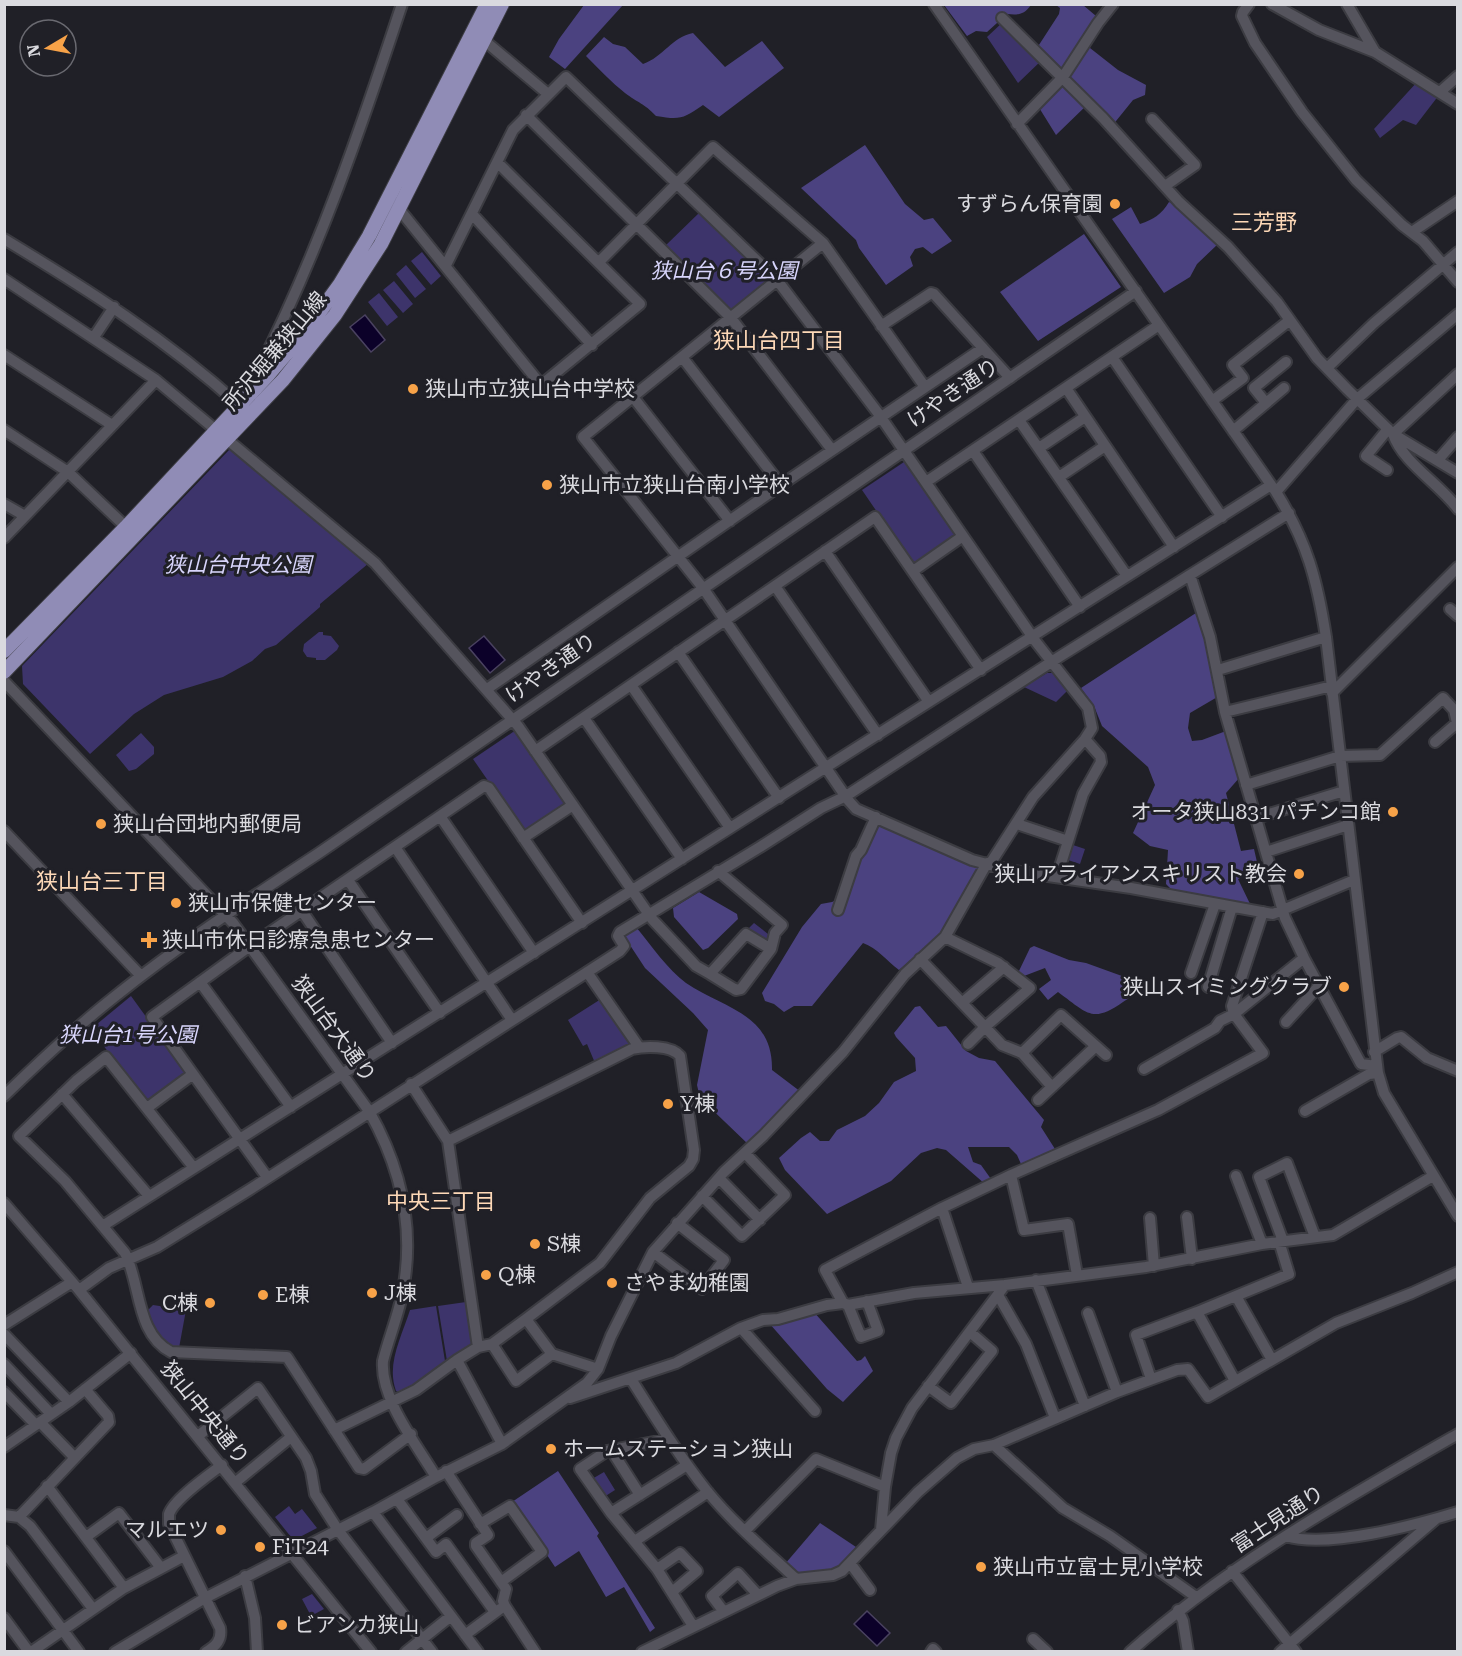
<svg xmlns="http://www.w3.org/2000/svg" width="1462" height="1656" viewBox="0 0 1462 1656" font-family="'Roboto Serif','Noto Sans JP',serif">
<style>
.green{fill:#3d346b}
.forest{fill:#4b4280}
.water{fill:#0c0129;stroke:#4a4260;stroke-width:1.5}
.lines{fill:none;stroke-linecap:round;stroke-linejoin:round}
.minor-casing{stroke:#3c3c42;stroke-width:14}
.major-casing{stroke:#3c3c42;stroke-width:16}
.minor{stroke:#55545d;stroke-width:10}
.major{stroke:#908cb6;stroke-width:14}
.poi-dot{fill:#f7a248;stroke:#202027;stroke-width:2}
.labels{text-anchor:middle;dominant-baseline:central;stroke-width:6;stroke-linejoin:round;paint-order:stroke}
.poi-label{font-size:21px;fill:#dadadf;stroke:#202027;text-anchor:start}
.park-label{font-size:21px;font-style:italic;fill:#d8d5fc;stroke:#202027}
.street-label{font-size:21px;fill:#dadadf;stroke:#202027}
.neighbourhood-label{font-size:22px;fill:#fdd8b7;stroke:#202027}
</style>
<rect width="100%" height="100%" fill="#202027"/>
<path class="green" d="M1004 21 1043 59 1018 83 987 37Z
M1418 81 1439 95 1416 125 1403 120 1380 138 1374 129Z
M700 212 769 279V283L730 312 664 247Z
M422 252 441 276 431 285 411 261Z
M406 265 426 289 415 298 396 274Z
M394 281 413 304 403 313 383 290Z
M379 293 398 317 387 326 368 302Z
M229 450H233L369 563 320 604V607L276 645 265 649 252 661 223 677 164 695 134 714 90 754 23 684 22 666Z
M904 462 909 463 957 532 955 537 917 563H912L862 490Z
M319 632H323V635L331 636 339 646 337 650 325 660H316V658L307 657 303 651 304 644Z
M1047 673H1055L1070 688 1056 702 1024 687Z
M513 732 519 733 565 802V806L527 832 522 830 473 759Z
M141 733 154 747V754L136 769 129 771 116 755Z
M1070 844 1085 849 1080 864 1065 859Z
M754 923 768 934 771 943 746 931Z
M131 996 186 1072 185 1076 149 1102 145 1101 91 1029Z
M601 999 631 1045 595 1063 587 1044 583 1046 568 1020Z
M466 1302 472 1344 447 1361 438 1306Z
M153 1305 186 1310 179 1348 170 1347 157 1334 147 1311Z
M436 1306 445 1361 413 1386 400 1393 396 1391C386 1364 402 1336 410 1310Z
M604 1472 615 1490 604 1497 592 1479Z
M289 1506 295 1514 302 1509 317 1528 296 1539 291 1537 275 1517Z
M312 1594 324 1609 311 1616 302 1599Z"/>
<path class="forest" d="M584 5H623L565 69 549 57 559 39Z
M944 5H1031C1024 15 1018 15 1007 14L987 32 976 31 967 36Z
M1056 5H1083L1096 16 1090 48 1118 70 1146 85 1145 95 1133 100 1112 126 1090 102 1056 135 1038 106 1067 76 1037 48 1059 14 1060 8Z
M693 33 725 67 762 41 784 68 719 117 703 105C683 119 680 120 656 116 644 103 638 103 625 93 611 82 599 69 586 56L604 37 613 44 625 47 643 64C663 57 672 37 693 33Z
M865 145 905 204 924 220 933 218 952 241 932 254 923 247 915 249 910 257 913 266 886 285 859 248 856 240 801 188Z
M1169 202 1176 205 1218 244 1197 264 1190 277 1164 293 1112 219 1131 207 1140 224C1154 219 1161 215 1169 202Z
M1084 234 1121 287 1038 341 1000 292Z
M1199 611 1219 696 1190 713 1188 728 1192 741 1202 740 1226 731 1240 777 1226 793 1241 851 1254 849 1259 871 1238 879 1252 908 1177 895 1166 884 1168 850 1150 846 1133 833 1155 785 1148 767 1102 726 1094 706 1081 688Z
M877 823 981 868 939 936 899 970C887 961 877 948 863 943L812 1006H794L784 1012 774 1004 765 1001 762 993 802 927 821 904 832 902 847 895 859 857Z
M699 892 737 914 738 919 708 948 703 950 674 917 673 908Z
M636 927C651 945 668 970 686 983 724 1009 773 1013 772 1070L801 1092 749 1145 700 1098 697 1085 708 1030 693 1013 645 968 624 936 626 933Z
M1034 946 1069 960 1086 963 1133 980 1138 984V990C1134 996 1129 998 1123 1002 1092 1024 1087 1013 1058 992L1048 1000 1039 989 1051 980 1045 968 1024 976 1018 973 1030 948Z
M920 1006 938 1027 946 1026 966 1051 979 1058 995 1061 1044 1120 1041 1127 1055 1149 1034 1160 1021 1164 1017 1155 1009 1147H968L973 1162 981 1165 991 1179 985 1184 946 1150 937 1148 921 1153 891 1181 827 1214 785 1170 779 1158 801 1138 810 1132 820 1141H829L837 1130 865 1116 879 1103 894 1082 916 1071 915 1058 896 1037 894 1033 915 1007Z
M813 1311 857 1361 861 1360 865 1356 873 1371 843 1402 827 1389 769 1323Z
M558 1471 599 1533 597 1536 655 1628 650 1632 624 1587 606 1597 579 1551 555 1567 512 1502Z
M820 1523 856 1547 839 1567 832 1569 798 1573 793 1572 785 1564Z"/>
<path class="water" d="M365 315 385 340 371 352 350 327Z
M484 636 505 660 490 673 469 648Z
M867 1611 890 1633 877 1646 854 1624Z"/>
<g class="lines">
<g class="minor-casing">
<path id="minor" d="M934 4 1276 492C1307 542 1317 579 1326 637L1378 1073 1384 1093 1458 1216
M1249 4 1243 12 1242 16 1255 43 1302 112 1356 180 1402 225 1423 241 1458 282
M1272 4 1319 30 1375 52 1458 104
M1347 4 1375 52
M1002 18 1103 118 1179 202 1228 247 1277 302 1317 358 1347 389 1393 434 1458 473
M479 36 548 94
M1440 92 1458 76
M526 115 731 318 832 450
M1152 119 1195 165 1165 186
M1017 124 1063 77 1098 23 1113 4
M399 209 541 385 640 304 498 163
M472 214 592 345
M1412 232 1458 201
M4 239C87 289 167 340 239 405
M823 243 583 437 703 588 848 800 856 809 972 860 1013 871 1131 888 1273 914 1354 880
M599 262 713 147 823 243 925 387
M446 265 513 130 566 77 777 280 878 413 1036 642 1088 708 1092 728 1085 739 1033 797 990 864
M4 279 156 380 375 563 518 726 652 919 696 966 710 974
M881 326 931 293 934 294 1010 378
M94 337 114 307
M4 355 112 425
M682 357 781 485
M1112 357 1222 517
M1327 368 1374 323 1458 252
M268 375 260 367C319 251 361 128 402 4
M1066 388 1174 547
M633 397 730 521
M1212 401 1243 378 1233 365 1290 320
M1266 403 1254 388 1286 362
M1019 420 1127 576
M4 430 68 472 126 527
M1233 431 1284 388
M1393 434C1403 463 1440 484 1458 509
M1393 434 1458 374
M1039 448 1085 417
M973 451 1080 607
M1438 460 1458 437
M1387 470 1366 456 1388 429
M1059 477 1105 446
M926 482 1159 325
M1276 492 1357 399 1458 314
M4 504 25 516
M4 538 156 380
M825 551 929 702
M913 571 963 536
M1190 575 1210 637 1225 712 1285 918 1304 958 1361 1064 1377 1066
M775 586 878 735
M1450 609 1458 616
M678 652 779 798
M1218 670 1326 637
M4 681 233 923 369 1111C400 1166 415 1227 403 1290 399 1314 389 1337 383 1361 380 1399 417 1445 436 1477
M631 685 730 828
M487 689 781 485 983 348
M1332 693 1458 567
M1225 712 1332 686
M584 718 682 859
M535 751 875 517 981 670
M1246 785 1340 756 1380 755 1443 698 1454 710 1457 723 1435 742
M440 816 534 953
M1256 818 1344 791
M1017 824 1068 841
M4 831 141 976
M523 838 573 805
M395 847 512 1020
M1266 852 1348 825
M718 871 782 925 775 933 771 949
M1057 876 1083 794 1101 762 1100 756 1085 739
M348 880 440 1013
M838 910 856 856 861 850 876 817
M302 911 392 1043
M746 934 771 949 741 989 736 990 710 974Z
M945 937 998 963 1030 988 985 1027 1002 1045 1022 1053 1061 1015 1106 1055
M920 959 985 1027 968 1044
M587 972 639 1047
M1191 973 1215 904
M200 982 291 1107
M1208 987 1232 907
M963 1002 1004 967
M1286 1022 1319 986
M1374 1052 1397 1038 1401 1037 1427 1058 1458 1071
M1022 1053 1052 1087
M1144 1069 1215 1028 1220 1021 1234 1014 1304 958
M411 1084 448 1141 478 1347
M62 1094 149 1196
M4 1096C39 1062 75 1028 113 998 179 945 249 899 319 853L1136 291
M1038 1100 1096 1046
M147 1108 193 1074
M1305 1111 1369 1074 1378 1073
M194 1168 106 1057 76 1081 19 1136 65 1181 125 1253C141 1285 136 1334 171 1352L287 1357 359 1468 364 1469 411 1434
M1011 1175 1024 1230 1068 1224 1077 1275
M1236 1176 1262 1244
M267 1177 152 1017 250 946 484 786 489 788 582 923
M719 1178 760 1220
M702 1196 742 1236 785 1195 745 1153
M4 1203 79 1290 371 1652
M942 1208 968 1287
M1187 1217 1192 1259
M1150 1218 1154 1266
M104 1225 1271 485
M1283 1241 1259 1177 1287 1163 1315 1237
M653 1252 702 1289 724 1260 677 1223
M1036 1280 1085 1406
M79 1290 109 1268 157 1247 249 1190 620 951 624 946 618 936 620 932 760 847 821 808 846 796 1059 657 1289 513
M998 1295 1026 1344 1055 1418
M1236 1296 1272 1360
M843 1303 825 1270 942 1208 1011 1175 1158 1110 1263 1053 1234 1014 1232 1006 1263 912
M848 1305 861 1337 878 1331 867 1301
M1197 1312 1235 1381
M1088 1313 1117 1392
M526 1319 552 1354 598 1369
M4 1325 72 1282
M741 1328 815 1411
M4 1334 69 1402
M492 1344 516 1381 552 1354
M457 1360 502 1444
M4 1364 51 1414
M631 1379C655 1417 679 1456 707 1491 733 1523 766 1551 796 1579
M1151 1379 1136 1335 1197 1312 1289 1274 1279 1241
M928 1386 951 1403 992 1351 970 1332
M4 1392 36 1425
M570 1398 676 1363 741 1328 763 1320 778 1319 827 1305 843 1303 848 1305 914 1293 1005 1285 1146 1267 1262 1244 1333 1235 1433 1176
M40 1422 75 1458
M334 1430 416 1390 457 1360 478 1347 492 1344 526 1319 600 1263 650 1198 689 1166 693 1159 694 1150 680 1056C671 1045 645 1046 632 1049L448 1141
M198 1436 258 1388 306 1458 311 1471 315 1494 338 1530 432 1652
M669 1439 607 1451 580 1469 611 1513 657 1569 693 1626
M994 1445 1063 1508 1110 1536 1196 1597
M4 1447 69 1402 131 1353
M612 1451 640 1495
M446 1471 488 1535 476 1543V1546L506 1589 503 1601 505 1606 535 1652
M236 1482 291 1437
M47 1486 124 1588
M397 1499 436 1552 446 1544 495 1612
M373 1512 478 1652
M611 1513 687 1465
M4 1515 19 1517 30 1526 93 1609
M19 1517 109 1422 108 1416 85 1389
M480 1524 510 1506 542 1552 501 1582
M881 1530 885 1487 891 1453 896 1438 912 1408 1005 1285
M745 1531 816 1459 885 1487
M1286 1536C1327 1549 1416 1525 1458 1512
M86 1537 119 1513 161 1568
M426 1538 457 1515
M635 1541 708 1492
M4 1551 79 1652
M850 1563 870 1590
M657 1569 680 1553 697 1571 672 1592
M1232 1571 1296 1652
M245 1576 255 1618 257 1652
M1178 1610 1183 1621 1188 1652
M724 1612 712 1596 738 1573 758 1595
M4 1618 29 1652
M465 1635 500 1609
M1033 1639 1047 1652
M31 1652 124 1588 184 1556
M115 1652 205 1598 373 1512 436 1477 502 1444 587 1383 598 1369 611 1336 653 1252 724 1172 763 1136 843 1052 905 974 945 937 987 863
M206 1652C216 1646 222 1640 220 1628L169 1524C169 1521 169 1517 169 1514 174 1499 209 1475 222 1465
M406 1652 451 1616
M642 1652 777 1586 796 1579 833 1575 842 1571 918 1492 957 1458 974 1449 994 1445 1117 1392 1177 1370 1188 1369 1208 1397 1336 1323 1412 1293 1458 1272
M931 1652 933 1649 936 1652
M1130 1652C1229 1564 1344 1499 1458 1434
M1280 1652 1436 1519"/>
</g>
<g class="major-casing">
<path id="major" d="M4 651 126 527 268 375 308 328 340 284 369 236 487 4
M4 672 283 380 335 315 381 244 502 4"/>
</g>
<use href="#minor" class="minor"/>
<use href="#major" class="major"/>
</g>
<g class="poi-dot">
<circle cx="1115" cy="204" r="6"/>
<circle cx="413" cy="389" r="6"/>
<circle cx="547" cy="485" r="6"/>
<circle cx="1393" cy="812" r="6"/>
<circle cx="101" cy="824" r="6"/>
<circle cx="1299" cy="874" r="6"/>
<circle cx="176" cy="903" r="6"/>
<path d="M146 931h6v6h6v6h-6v6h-6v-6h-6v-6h6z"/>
<circle cx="1344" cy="987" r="6"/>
<circle cx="668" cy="1104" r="6"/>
<circle cx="535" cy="1244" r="6"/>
<circle cx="486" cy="1275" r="6"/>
<circle cx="612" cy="1283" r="6"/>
<circle cx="372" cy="1293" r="6"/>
<circle cx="263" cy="1295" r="6"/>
<circle cx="210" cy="1303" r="6"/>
<circle cx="551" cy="1449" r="6"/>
<circle cx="221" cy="1530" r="6"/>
<circle cx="260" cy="1547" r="6"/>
<circle cx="981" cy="1567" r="6"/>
<circle cx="282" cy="1625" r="6"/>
</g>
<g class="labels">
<g class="poi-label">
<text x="1103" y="204" text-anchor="end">すずらん保育園</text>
<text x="425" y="389">狭山市立狭山台中学校</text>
<text x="559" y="485">狭山市立狭山台南小学校</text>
<text x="1381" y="812" text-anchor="end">オータ狭山831 パチンコ館</text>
<text x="113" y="824">狭山台団地内郵便局</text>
<text x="1287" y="874" text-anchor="end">狭山アライアンスキリスト教会</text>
<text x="188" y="903">狭山市保健センター</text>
<text x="162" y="940">狭山市休日診療急患センター</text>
<text x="1332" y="987" text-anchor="end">狭山スイミングクラブ</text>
<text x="680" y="1104">Y棟</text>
<text x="547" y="1244">S棟</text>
<text x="498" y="1275">Q棟</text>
<text x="624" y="1283">さやま幼稚園</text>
<text x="384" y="1293">J棟</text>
<text x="275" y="1295">E棟</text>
<text x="198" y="1303" text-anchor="end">C棟</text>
<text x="563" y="1449">ホームステーション狭山</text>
<text x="209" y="1530" text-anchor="end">マルエツ</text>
<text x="272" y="1547">FiT24</text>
<text x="993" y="1567">狭山市立富士見小学校</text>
<text x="294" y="1625">ビアンカ狭山</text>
</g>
<g class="park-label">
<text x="724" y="271">狭山台６号公園</text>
<text x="238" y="565">狭山台中央公園</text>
<text x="128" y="1035">狭山台1号公園</text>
</g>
<g class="street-label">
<text transform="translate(275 351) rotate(-50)">所沢堀兼狭山線</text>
<text transform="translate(953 393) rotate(-34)">けやき通り</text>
<text transform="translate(551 668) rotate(-35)">けやき通り</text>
<text transform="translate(334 1029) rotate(54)">狭山台大通り</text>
<text transform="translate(205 1413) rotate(51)">狭山中央通り</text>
<text transform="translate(1278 1519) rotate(-33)">富士見通り</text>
</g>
<g class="neighbourhood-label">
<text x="1264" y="222">三芳野</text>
<text x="779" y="340">狭山台四丁目</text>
<text x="102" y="881">狭山台三丁目</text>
<text x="441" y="1201">中央三丁目</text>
</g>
</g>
<rect width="1462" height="1656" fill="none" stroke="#dadadf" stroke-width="12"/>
<g transform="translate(48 48) rotate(260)"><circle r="28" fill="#202027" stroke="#6a6a71" stroke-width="1.5"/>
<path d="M0-4.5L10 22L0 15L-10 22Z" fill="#f7a248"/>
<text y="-9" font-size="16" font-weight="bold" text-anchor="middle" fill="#dadadf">N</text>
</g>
</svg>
